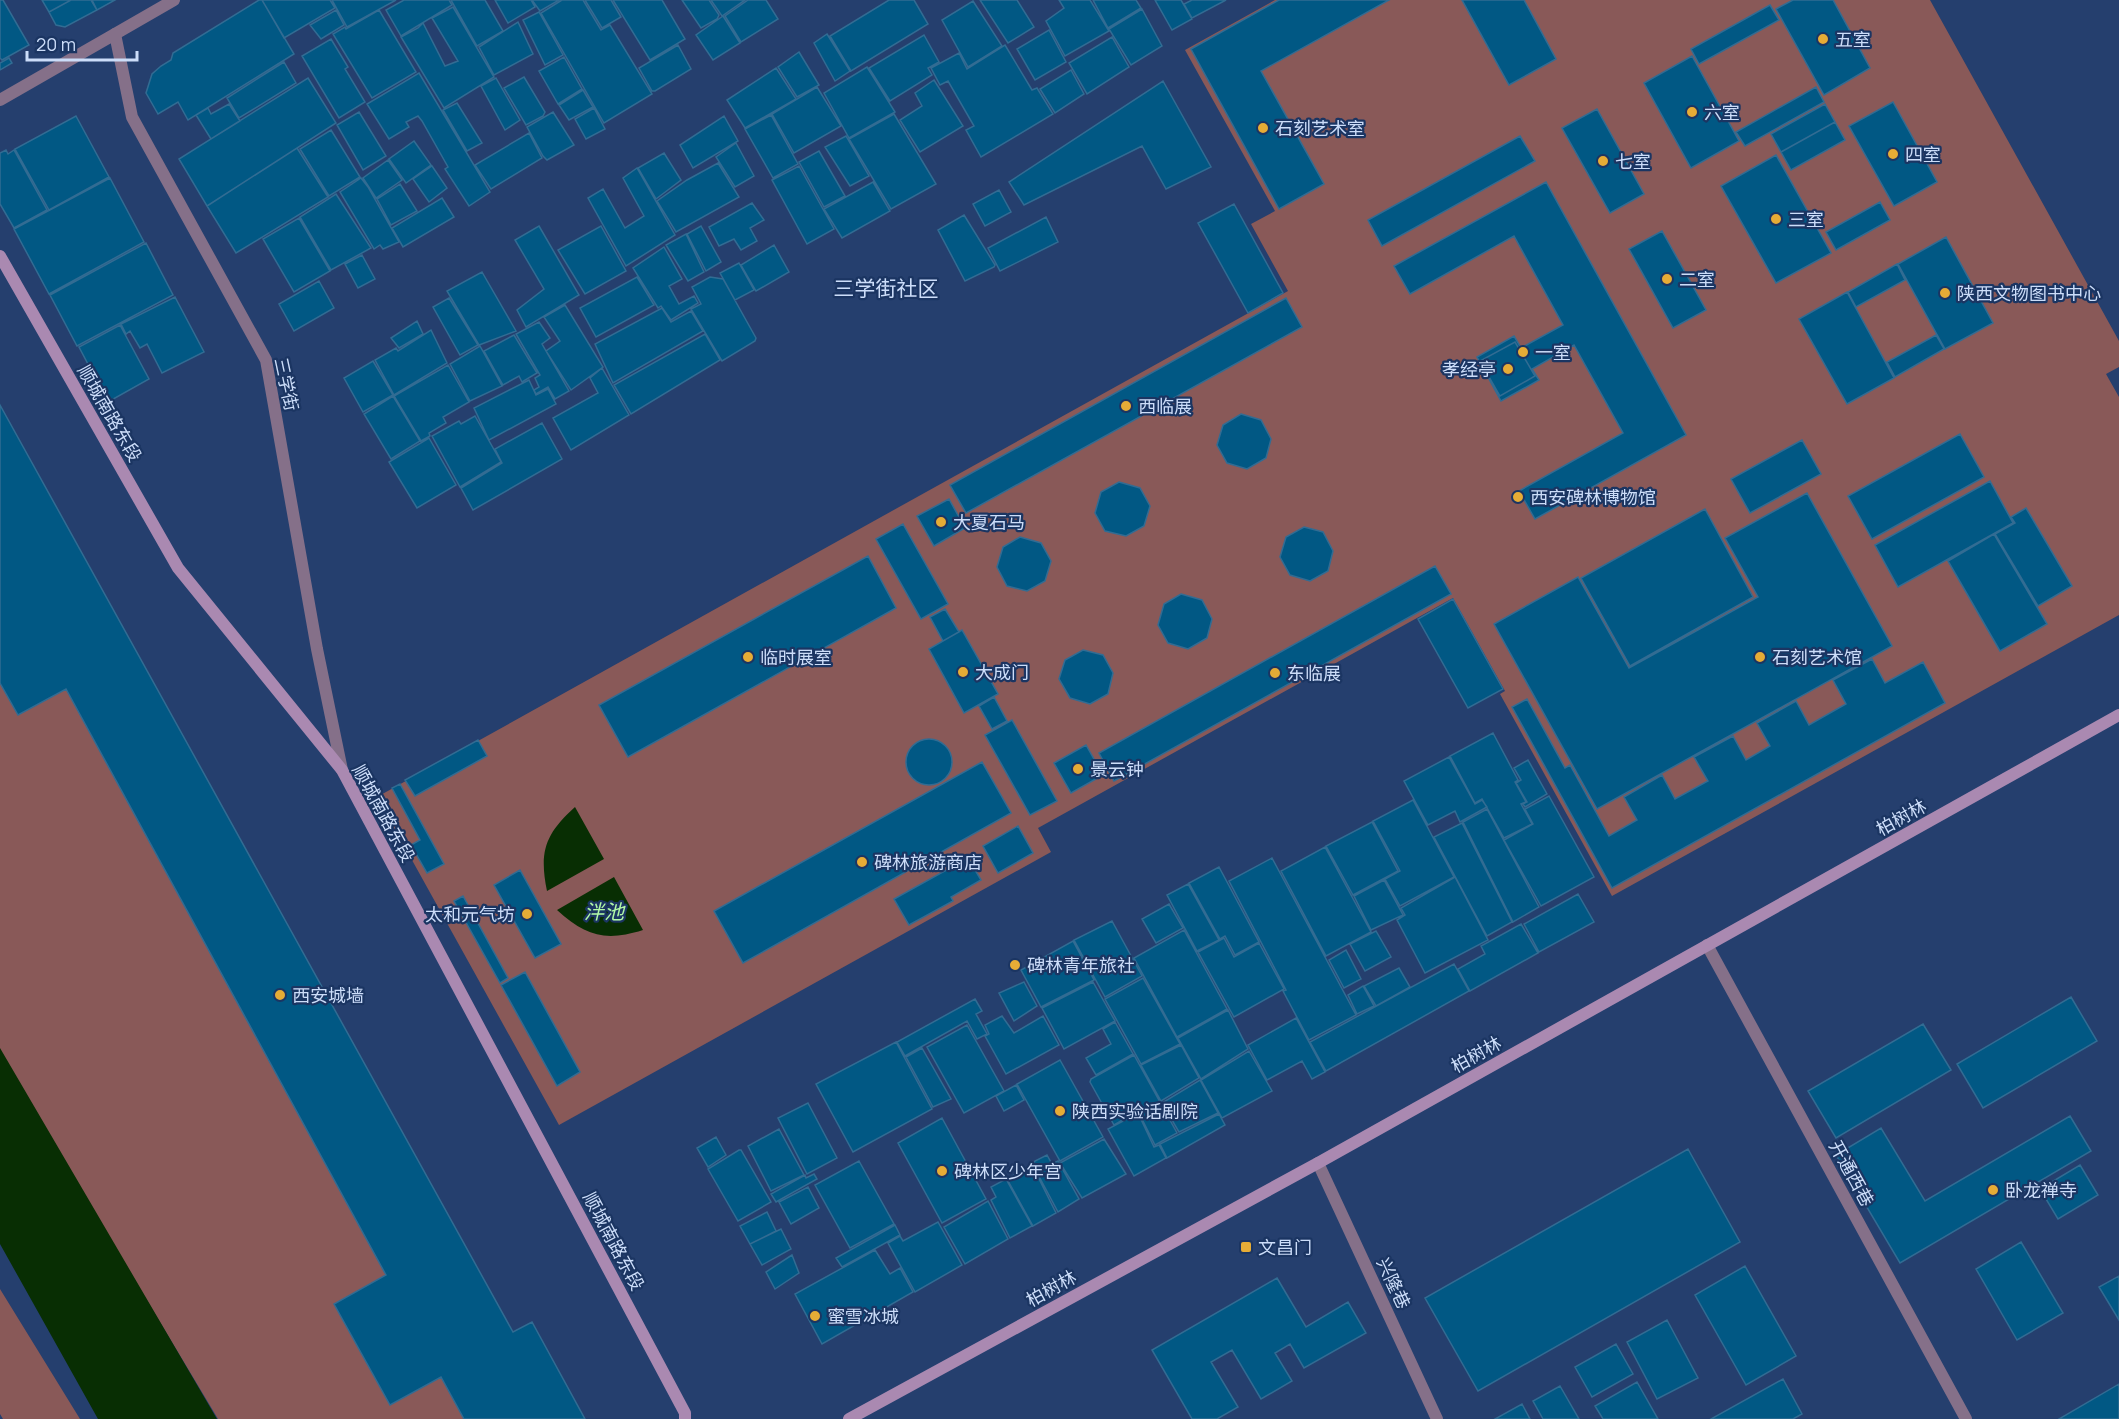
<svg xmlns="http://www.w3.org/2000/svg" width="2119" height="1419" viewBox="0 0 2119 1419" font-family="Manrope,'Noto Sans SC',sans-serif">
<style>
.green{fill:#895958}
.water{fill:#082e03}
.building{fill:#015884;stroke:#326c93;stroke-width:1.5}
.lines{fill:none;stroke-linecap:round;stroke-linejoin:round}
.lane{stroke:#857089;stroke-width:12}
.street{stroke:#857089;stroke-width:12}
.secondary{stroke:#aa89b1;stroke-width:12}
.poi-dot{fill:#e6ac36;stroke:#1b3562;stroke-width:2}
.labels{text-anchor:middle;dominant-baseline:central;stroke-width:4.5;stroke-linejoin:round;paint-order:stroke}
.poi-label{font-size:18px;fill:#ccddf9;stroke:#1b3562;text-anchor:start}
.street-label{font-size:18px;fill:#ccddf9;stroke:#1b3562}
.water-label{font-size:20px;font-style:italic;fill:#b2f9a6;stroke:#1b3562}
.quarter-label{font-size:21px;fill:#ccddf9;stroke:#1b3562}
</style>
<rect width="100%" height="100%" fill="#253f6e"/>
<path class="green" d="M1275 0H1930L2119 341V367L2106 374 2119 397V615L1612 896 1500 694 1505 691 1453 598 1038 828 1051 852 559 1125 377 797 1288 291 1251 224 1275 211 1185 50Z
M0 683 18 715 66 689 386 1275 335 1304 390 1404 441 1377 464 1419H218L0 1055Z
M0 1289 80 1419H3L0 1414Z"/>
<path class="water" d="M575 807 604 859 547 891C539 852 545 834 575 807Z
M614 877 643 930C605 942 586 936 557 910Z
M0 1048 217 1419H98L0 1244Z"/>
<path class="building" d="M0 0H3L29 45 2 60 0 58Z
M42 0H71L49 12Z
M71 0H91L97 10 65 27 56 25 49 12Z
M92 0H115L97 10Z
M259 0H262L294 54 188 120 178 102 158 114 146 93 152 74 161 66 171 60 173 53Z
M262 0H330L335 8 284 38Z
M332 0H396L347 27Z
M404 0H449L452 5 401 36 386 10Z
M451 0H485L503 31 477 46Z
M495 0H531L535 7 508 23Z
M532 0H559L540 11Z
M562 0H583L601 30 610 25 652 94 604 123 541 13Z
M585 0H611L621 17 602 28Z
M613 0H662L685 39 650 60Z
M682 0H709L719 15 717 19 701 28Z
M711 0H745L722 16Z
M748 0H766L778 19 741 42 725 16Z
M889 0H914L928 24 851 71 830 36Z
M980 0H1017L1034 27 1008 43Z
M1059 0H1090L1109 31 1065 56 1046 21 1064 8Z
M1093 0H1136L1141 8 1108 28Z
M1155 0H1181L1192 19 1172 30Z
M1192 0H1226L1192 18 1184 4Z
M1279 0H1389L1261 71 1324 184 1279 209 1191 49Z
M1462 0H1524L1556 59 1509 85Z
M1793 0H1833L1870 68 1824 95 1776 9Z
M973 1 1002 46 968 67 942 20Z
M1770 5 1779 20 1699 64 1691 49Z
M453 7 494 77 444 108 401 37 418 28 423 23 445 66 458 61 432 18Z
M1142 9 1162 46 1131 65 1109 29Z
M336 10 344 25 321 39 310 25Z
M379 10 416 72 372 98 333 34 345 27 346 29Z
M539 12 563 55 545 65 523 20Z
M723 16 740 43 713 60 696 35Z
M518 22 533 54 494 75 479 47Z
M1049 30 1066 62 1035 80 1017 49Z
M827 34 850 71 835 81 814 43Z
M924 35 939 62 928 68 932 75 890 101 869 68Z
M1112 37 1129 67 1087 94 1069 63Z
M331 39 348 67 345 69 365 102 339 118 302 56Z
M678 45 691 69 655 91H652L639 68Z
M1005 45 1032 90 1037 88 1053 114 981 157 966 130 974 126 948 81 940 85 931 68 959 53 967 69Z
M799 52 819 85 797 97 778 67Z
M1692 56 1739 141 1691 168 1644 83Z
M564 57 582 89 558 104 539 71Z
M9 58 12 63 0 70V63Z
M284 62 296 83 239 118 227 98Z
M867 67 895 112 849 138 824 93Z
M776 68 796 99 745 128 727 100Z
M1071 70 1084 94 1055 113 1040 89Z
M419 73 490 192 469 206 445 169 448 167 422 121 418 116 406 122 409 127 389 139 367 104Z
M524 77 545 112 543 116 526 125 504 88Z
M308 78 336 123 207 206 179 159Z
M496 78 520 120 505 130 481 86Z
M934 80 963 126 920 152 900 120 922 106 915 93Z
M1163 81 1211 167 1166 189 1142 146 1024 205 1009 182Z
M817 87 841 126 794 153 772 114Z
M1816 87 1824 102 1745 146 1736 132Z
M583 90 593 107 569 120 559 105Z
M1893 102 1937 182 1894 206 1849 126Z
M457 103 482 143 467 151 443 110Z
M229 104 240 121 211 139 196 115 208 108 211 114Z
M1825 104 1835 122 1781 152 1771 134Z
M594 108 605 129 586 139 575 119Z
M1597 109 1644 194 1610 213 1562 128Z
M359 112 386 156 363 170 337 125Z
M553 112 574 145 547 160 543 156 527 127Z
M894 114 936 184 891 209 849 139Z
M771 115 798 164 773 178 745 129Z
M76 116 109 177 49 210 15 149Z
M724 116 738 141 693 168 680 145Z
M1835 122 1845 140 1791 170 1781 152Z
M331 130 360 177 329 196 300 149Z
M529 133 542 158 491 189 475 165Z
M846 136 869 176 850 186 825 147Z
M1520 136 1535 161 1382 246 1368 220Z
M414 141 431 165 406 183 389 159Z
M736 143 754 176 735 187 716 157Z
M297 148 328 197 236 253 207 206Z
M6 150 8 154 14 150 47 210 14 228 0 204V153Z
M819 151 845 196 824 207 799 162Z
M664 153 681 180 656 199 638 168Z
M1776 155 1831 253 1776 283 1721 186Z
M388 160 402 180 376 198 363 178Z
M718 163 739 197 676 232 657 201 687 180Z
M432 166 447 188 429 202 413 179Z
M799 166 834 229 807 244 772 180Z
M637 168 675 235 626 266 588 198 603 189 625 228 644 216 623 178Z
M110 178 144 242 49 294 14 229Z
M361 178 368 187 399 242 383 249 380 245 374 249 340 192Z
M873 182 890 211 842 238 824 209Z
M1546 182 1686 435 1535 519 1519 491 1623 433 1574 345 1532 369 1539 380 1501 401 1477 357 1514 336 1521 348 1563 325 1514 236 1410 294 1394 266Z
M400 184 417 211 391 225 377 199Z
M999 190 1011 212 985 226 973 204Z
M336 194 371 248 331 270 300 217Z
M442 198 454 217 403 247 392 228Z
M1880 202 1890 220 1836 250 1826 232Z
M752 203 764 220 750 228 757 241 741 250 734 239 719 246 709 227Z
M1234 204 1283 293 1248 313 1198 223Z
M964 215 995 265 994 267 965 281 938 230Z
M1046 217 1058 242 1000 271 988 248Z
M299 218 330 271 294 292 263 239Z
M539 226 579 295 526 327 517 310 544 289 515 240Z
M601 226 626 271 585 294 558 250Z
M701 226 721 262 706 271 687 234Z
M1662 231 1706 310 1673 328 1629 249Z
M686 234 704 272 688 281 666 245Z
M1946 237 1993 323 1945 349 1898 264Z
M146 243 173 295 77 346 50 295Z
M774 245 789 272 756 291 741 265Z
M664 247 682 279 669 286 679 304 694 296 698 303 671 320 661 306 658 308 633 268Z
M362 255 375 279 358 288 345 264Z
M739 263 754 290 735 300 720 273Z
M1897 264 1905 280 1856 307 1848 292Z
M482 272 516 331 479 345 447 291Z
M637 277 654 305 596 337 580 308Z
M710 277 723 279 756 338 755 341 722 361 691 309 701 304 692 287Z
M319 281 334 308 294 331 279 304Z
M1847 292 1894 378 1847 404 1799 319Z
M175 297 204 352 162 373 147 344 140 348 130 331 126 334 121 324Z
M449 298 478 345 460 355 433 307Z
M1286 298 1302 327 966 513 950 485Z
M565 305 603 367 571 390 546 351 560 341 544 317Z
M662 308 671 322 691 311 703 331 613 383 595 344Z
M417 321 423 334 399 348 391 338Z
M539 322 550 338 542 344 569 391 555 399 548 387 536 394 534 390 539 387 535 378 540 375 516 334Z
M120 325 149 379 108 402 79 347Z
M431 330 447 363 394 395 375 360 396 348 398 351Z
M705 334 720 360 631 414 614 385Z
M514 335 537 373 522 382 519 376 503 385 484 351Z
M1936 335 1944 349 1895 377 1887 362Z
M1515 342 1535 376 1500 396 1480 361Z
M480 346 502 386 470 401 450 364Z
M373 361 393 395 363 412 344 378Z
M448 365 469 402 443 417 446 423 429 433 430 436 421 441 394 396Z
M602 368 629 415 571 450 553 418 598 393 590 378Z
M529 380 536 395 548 389 556 404 489 440 474 408Z
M393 396 420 441 391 459 364 414Z
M0 405 513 1332 532 1322 585 1419H464L441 1377 390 1405 334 1304 386 1275 66 689 18 715 0 683Z
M1241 414 1261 420 1271 439 1266 458 1247 469 1227 463 1217 445 1223 425Z
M475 416 501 462 460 487 432 436 459 421 461 424Z
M542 423 562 459 473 510 461 488 502 463 495 449Z
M1960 434 1984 477 1872 539 1848 496Z
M429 438 456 485 417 508 389 462Z
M1802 440 1821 474 1750 513 1731 479Z
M1990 481 2013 523 1898 587 1875 545Z
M1119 482 1140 488 1150 506 1144 526 1126 536 1105 531 1095 513 1101 492Z
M1807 493 1892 646 1597 809 1494 624 1578 577 1629 668 1758 597 1725 538Z
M949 499 965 528 934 546 917 516Z
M2026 508 2072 586 2038 606 1995 534 2015 523 2011 517Z
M1705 509 1753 597 1630 666 1581 578Z
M903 524 948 604 921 619 876 539Z
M1304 527 1323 532 1333 551 1328 571 1310 581 1290 575 1280 557 1286 537Z
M1994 534 2047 624 2000 651 1948 561Z
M1020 537 1041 543 1051 561 1045 581 1027 591 1007 586 997 567 1003 547Z
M868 556 896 608 628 757 599 705Z
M1435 566 1451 594 1114 781 1099 753Z
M1181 594 1202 600 1212 619 1207 638 1188 649 1168 643 1158 625 1164 604Z
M1453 599 1503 689 1468 708 1418 619Z
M945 609 959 632 943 641 930 617Z
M962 630 998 694 964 713 929 649Z
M1083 650 1103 655 1113 673 1108 694 1090 704 1070 698 1059 679 1065 660Z
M1872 659 1885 683 1923 662 1945 703 1612 888 1512 707 1527 699 1565 768 1570 765 1609 836 1637 820 1624 797 1662 775 1675 799 1708 781 1694 757 1733 736 1746 760 1770 746 1757 723 1796 701 1809 725 1846 704 1833 680Z
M994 697 1007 721 992 729 979 706Z
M1012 720 1057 801 1030 815 985 735Z
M1493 733 1518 780 1515 782 1526 802 1521 804 1532 824 1504 838 1482 799 1475 803 1450 756Z
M906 762a23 23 0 1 1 46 0a23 23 0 1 1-46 0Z
M478 740 487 756 415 796 405 780Z
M1086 745 1103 775 1071 793 1054 763Z
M1449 757 1475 804 1482 800 1487 807 1460 822 1455 811 1428 825 1404 781Z
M1528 760 1547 794 1525 807 1523 804 1527 802 1516 783 1521 780 1514 768Z
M982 762 1011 813 743 963 714 911Z
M400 784 444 864 427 873 411 845 420 840 392 788Z
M1549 796 1594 877 1541 906 1504 840 1533 824 1525 809Z
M1413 800 1454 877 1400 906 1385 879 1400 871 1373 821Z
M1487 809 1539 907 1513 922 1463 822Z
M1372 822 1398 871 1353 895 1326 846Z
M1462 823 1512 922 1487 936 1434 837Z
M1018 826 1033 853 998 873 983 846Z
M1325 847 1371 932 1326 956 1281 871Z
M968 858 981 880 951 897 953 901 909 925 894 899Z
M1272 858 1356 1015 1309 1040 1283 991 1286 990 1229 881Z
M1219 867 1259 942 1235 955 1225 936 1220 939 1189 883Z
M520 870 561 944 535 958 494 885Z
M1455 877 1488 940 1425 973 1397 920 1405 915 1401 908Z
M1384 880 1403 915 1371 930 1354 896Z
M1188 884 1219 940 1197 951 1167 895Z
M1578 894 1594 922 1539 952 1524 924Z
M463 896 508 978 500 983 454 901Z
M1169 904 1183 928 1156 943 1142 919Z
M1112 921 1142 976 1105 997 1074 940Z
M1521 924 1538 953 1470 991 1458 969 1485 954 1481 946Z
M1184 930 1227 1009 1177 1037 1134 958Z
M1376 931 1391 957 1365 971 1350 944Z
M1224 938 1234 957 1259 943 1284 989 1234 1017 1198 952Z
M1073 941 1094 980 1041 1007 1021 970Z
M1346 950 1361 979 1344 988 1329 960Z
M1454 964 1469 991 1326 1071 1310 1042Z
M1399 968 1410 987 1376 1006 1364 986Z
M525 972 580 1072 557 1086 501 985Z
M1143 978 1180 1044 1141 1064 1105 999Z
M1024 982 1037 1006 1014 1021 999 993Z
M1093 982 1115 1021 1064 1049 1042 1008Z
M1363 986 1374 1006 1357 1014 1348 995Z
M2071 997 2097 1041 1983 1108 1957 1064Z
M975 999 982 1011 976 1014 987 1034 977 1039 967 1021 905 1056 897 1042Z
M1228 1010 1248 1049 1201 1079 1178 1038Z
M1002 1016 1014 1033 1043 1016 1059 1045 1006 1074 985 1036 989 1034 985 1025Z
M1296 1018 1325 1072 1312 1079 1302 1061 1267 1080 1248 1045Z
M1115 1022 1133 1054 1096 1075 1086 1058 1111 1044 1103 1029Z
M1923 1024 1951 1070 1836 1138 1808 1091Z
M967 1025 1004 1091 964 1113 927 1047Z
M896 1042 932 1109 853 1152 816 1084Z
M1181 1045 1199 1078 1161 1101 1141 1065Z
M922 1048 951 1099 933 1107 906 1057Z
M1249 1051 1272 1091 1222 1118 1201 1080Z
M1134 1055 1177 1133 1155 1145 1138 1111 1114 1125 1090 1082 1091 1079Z
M1060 1060 1103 1137 1060 1161 1017 1084Z
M1200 1080 1218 1113 1179 1132 1162 1103Z
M1016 1085 1024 1100 1004 1111 996 1096Z
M808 1103 837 1158 807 1174 778 1118Z
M1138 1113 1154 1147 1159 1145 1166 1158 1134 1176 1108 1129Z
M1219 1114 1225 1125 1167 1158 1160 1144Z
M2070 1116 2091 1151 1900 1263 1836 1155 1881 1128 1925 1201Z
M942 1118 986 1199 942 1223 898 1143Z
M779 1129 804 1175 771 1191 748 1146Z
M716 1137 726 1155 708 1167 697 1148Z
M1104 1139 1126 1174 1082 1198 1060 1163Z
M1688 1149 1740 1242 1478 1391 1425 1298Z
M739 1150H741L771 1202 738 1221 708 1169Z
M1047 1155 1052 1164 1058 1161 1079 1199 1058 1212 1033 1165 1035 1161Z
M859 1161 894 1224 850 1248 815 1185Z
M1032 1165 1056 1213 1033 1226 1007 1179Z
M2080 1165 2098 1195 2058 1219 2040 1189Z
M814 1174 817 1179 776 1202 771 1194 805 1175 806 1178Z
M1006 1179 1032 1226 1010 1238 991 1200 996 1197 991 1187Z
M808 1187 819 1208 791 1224 779 1202Z
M988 1201 1008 1239 965 1264 944 1227Z
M767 1212 776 1231 750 1244 740 1226Z
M938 1222 962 1265 915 1292 888 1243 900 1236 903 1241Z
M895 1225 900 1235 842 1267 836 1258Z
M781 1229 791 1249 762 1265 750 1244Z
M2021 1242 2063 1313 2017 1340 1976 1269Z
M875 1250 890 1274 900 1268 913 1292 822 1344 795 1294Z
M792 1255 799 1273 775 1289 766 1272Z
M1745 1266 1796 1356 1746 1385 1695 1295Z
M2119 1276V1320L2099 1287Z
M1277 1278 1306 1327 1348 1302 1366 1333 1304 1368 1290 1344 1275 1353 1292 1381 1261 1399 1232 1350 1211 1362 1238 1407 1217 1419H1192L1152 1350Z
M1667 1320 1698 1378 1657 1399 1627 1342Z
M1616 1344 1633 1374 1592 1397 1575 1367Z
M1783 1379 1802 1414 1793 1419H1711Z
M1637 1382 1658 1419H1603L1595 1406Z
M2119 1384V1419H2059Z
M1560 1386 1579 1419H1543L1533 1401Z
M1522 1404 1530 1419H1495Z"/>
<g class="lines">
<path class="lane" d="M115 34 174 0
M1318 1163 1437 1419"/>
<path class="street" d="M0 100 115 34 132 117 266 360 317 649 342 770
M1707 945 1966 1419"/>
<path class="secondary" d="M0 256 178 568 342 770 685 1413V1419
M849 1419 1318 1163 2119 715"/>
</g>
<g class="poi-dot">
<circle cx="1823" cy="39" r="6"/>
<circle cx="1692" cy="112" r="6"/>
<circle cx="1263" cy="128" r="6"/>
<circle cx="1893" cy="154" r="6"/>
<circle cx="1603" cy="161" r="6"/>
<circle cx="1776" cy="219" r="6"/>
<circle cx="1667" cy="279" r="6"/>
<circle cx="1945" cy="293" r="6"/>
<circle cx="1523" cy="352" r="6"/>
<circle cx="1508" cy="369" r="6"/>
<circle cx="1126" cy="406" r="6"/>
<circle cx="1518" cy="497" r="6"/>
<circle cx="941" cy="522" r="6"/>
<circle cx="748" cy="657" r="6"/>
<circle cx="1760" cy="657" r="6"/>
<circle cx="963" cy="672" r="6"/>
<circle cx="1275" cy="673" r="6"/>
<circle cx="1078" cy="769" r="6"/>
<circle cx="862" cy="862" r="6"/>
<circle cx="527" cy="914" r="6"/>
<circle cx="1015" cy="965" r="6"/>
<circle cx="280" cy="995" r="6"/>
<circle cx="1060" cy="1111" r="6"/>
<circle cx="942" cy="1171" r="6"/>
<circle cx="1993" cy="1190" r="6"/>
<rect x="1240" y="1241" width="12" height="12" rx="3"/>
<circle cx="815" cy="1316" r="6"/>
</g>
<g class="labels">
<g class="poi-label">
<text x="1835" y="39">五室</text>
<text x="1704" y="112">六室</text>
<text x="1275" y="128">石刻艺术室</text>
<text x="1905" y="154">四室</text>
<text x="1615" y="161">七室</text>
<text x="1788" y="219">三室</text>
<text x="1679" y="279">二室</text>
<text x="1957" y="293">陕西文物图书中心</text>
<text x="1535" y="352">一室</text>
<text x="1496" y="369" text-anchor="end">孝经亭</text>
<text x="1138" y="406">西临展</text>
<text x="1530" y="497">西安碑林博物馆</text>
<text x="953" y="522">大夏石马</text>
<text x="760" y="657">临时展室</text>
<text x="1772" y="657">石刻艺术馆</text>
<text x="975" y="672">大成门</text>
<text x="1287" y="673">东临展</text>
<text x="1090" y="769">景云钟</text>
<text x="874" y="862">碑林旅游商店</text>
<text x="515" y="914" text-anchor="end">太和元气坊</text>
<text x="1027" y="965">碑林青年旅社</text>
<text x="292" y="995">西安城墙</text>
<text x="1072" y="1111">陕西实验话剧院</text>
<text x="954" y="1171">碑林区少年宫</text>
<text x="2005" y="1190">卧龙禅寺</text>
<text x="1258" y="1247">文昌门</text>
<text x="827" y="1316">蜜雪冰城</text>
</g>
<g class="street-label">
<text transform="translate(287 384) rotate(78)">三学街</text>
<text transform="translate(110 413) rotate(60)">顺城南路东段</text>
<text transform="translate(384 813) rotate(61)">顺城南路东段</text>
<text transform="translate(1901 817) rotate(-29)">柏树林</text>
<text transform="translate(1476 1054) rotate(-29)">柏树林</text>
<text transform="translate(1852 1173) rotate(61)">开通西巷</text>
<text transform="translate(614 1241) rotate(62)">顺城南路东段</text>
<text transform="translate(1394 1283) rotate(65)">兴隆巷</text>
<text transform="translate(1051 1288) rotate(-29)">柏树林</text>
</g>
<g class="water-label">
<text x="604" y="911">泮池</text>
</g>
<g class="quarter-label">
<text x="886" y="288">三学街社区</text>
</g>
</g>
<path d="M27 51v9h110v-9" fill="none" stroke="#ccddf9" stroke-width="3"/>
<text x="36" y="51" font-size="18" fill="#ccddf9" stroke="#1b3562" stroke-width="4.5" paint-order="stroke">20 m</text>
</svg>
